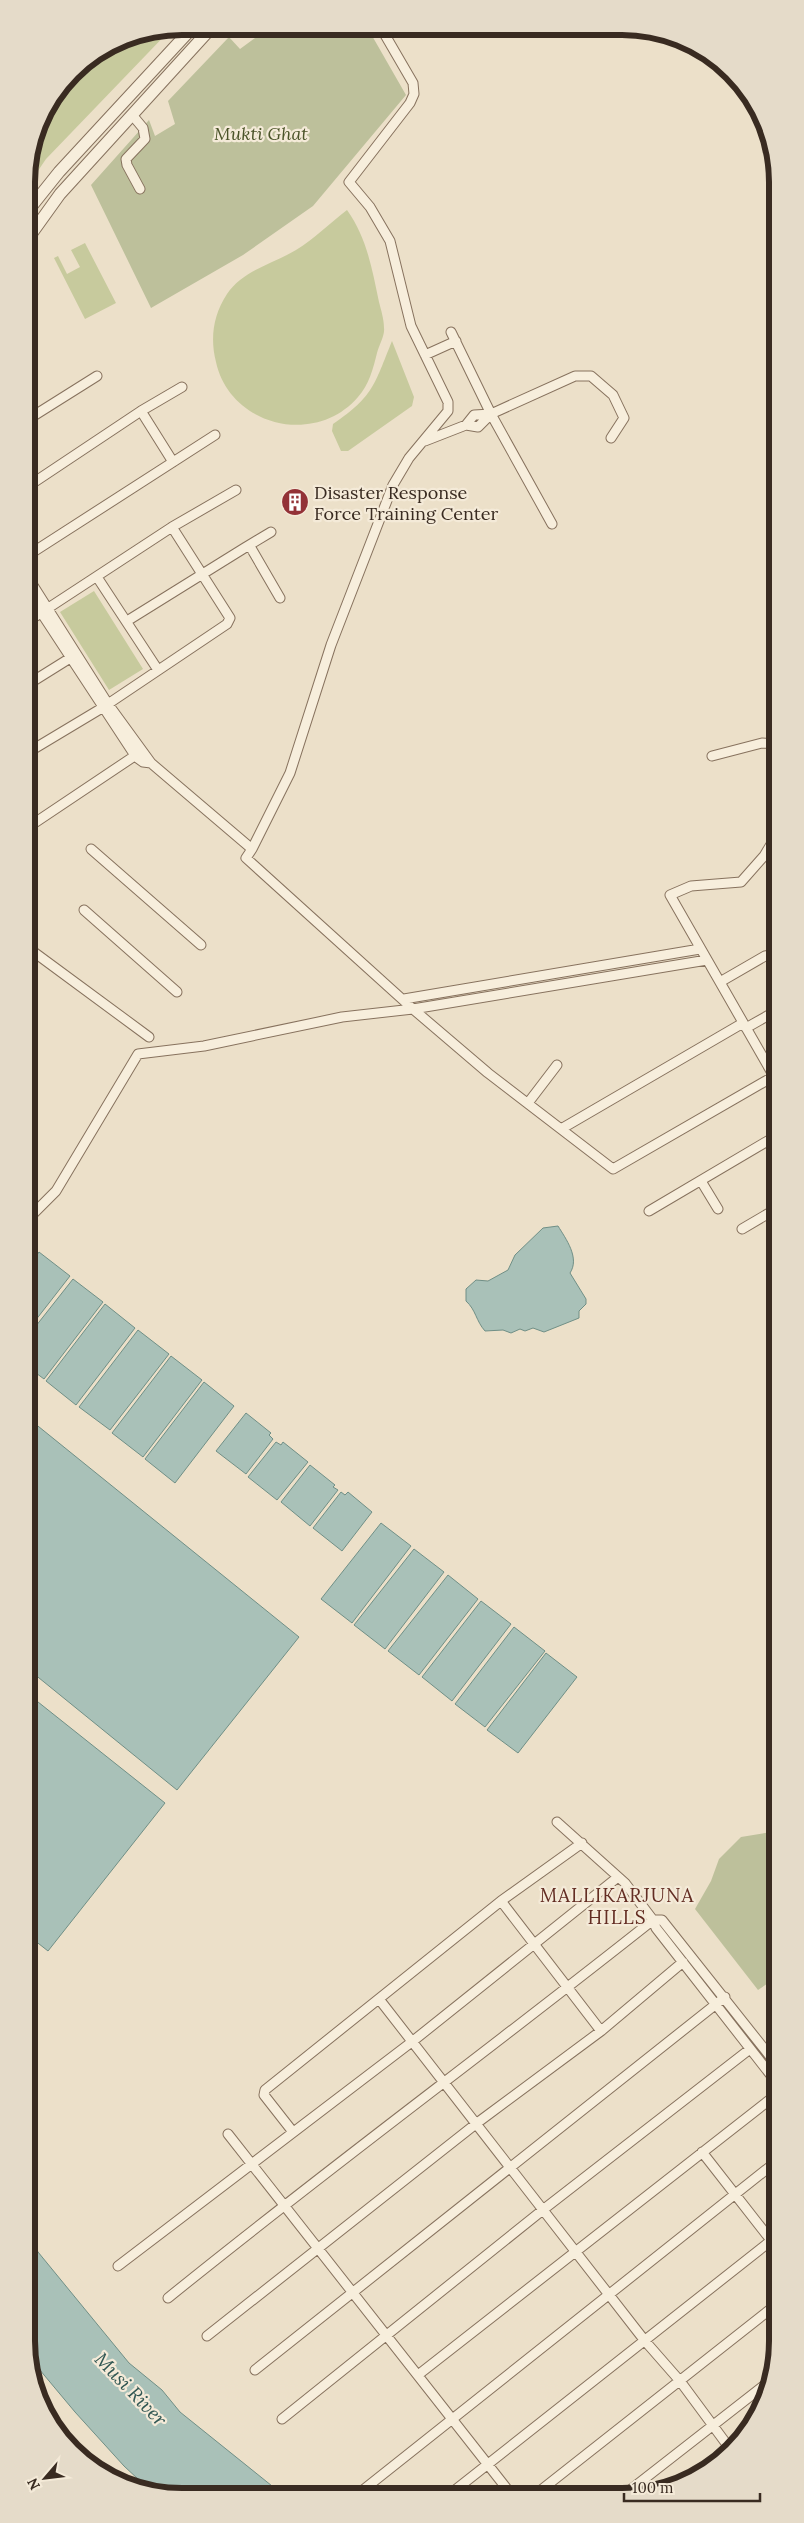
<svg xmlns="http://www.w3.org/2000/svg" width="804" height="2523" viewBox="0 0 804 2523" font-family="Lora,serif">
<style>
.green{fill:#c7ca9d}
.cemetery{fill:#bdc09b}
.water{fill:#a9c1b8;stroke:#708f86}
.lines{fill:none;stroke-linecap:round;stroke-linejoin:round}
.minor-casing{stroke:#87725e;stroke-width:11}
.tertiary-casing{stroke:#87725e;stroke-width:13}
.minor{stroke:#f7eedc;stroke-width:9}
.tertiary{stroke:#f7eedc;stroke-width:11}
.labels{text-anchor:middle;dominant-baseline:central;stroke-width:4.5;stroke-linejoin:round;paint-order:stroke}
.park-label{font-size:18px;font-style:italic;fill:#4b5429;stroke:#f4ead8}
.poi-label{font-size:18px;fill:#392b21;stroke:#f4ead8;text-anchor:start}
.neighbourhood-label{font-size:19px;letter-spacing:1px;fill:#632d23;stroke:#f4ead8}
.water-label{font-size:19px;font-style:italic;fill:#315753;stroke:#f4ead8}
.rim{fill:none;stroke:#392b21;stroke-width:6}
</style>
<rect width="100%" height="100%" fill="#ece0c9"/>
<path class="green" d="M172 28 46 159 27 187V172L42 113 72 72 123 38Z
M347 210C367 238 372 269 379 302 381 310 384 319 384 328 385 335 379 345 377 353 373 369 369 385 358 397 315 447 230 426 216 362 210 339 213 315 227 294 243 270 273 264 296 250 314 239 330 223 347 210Z
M85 243 116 303 85 319 54 258 58 256 67 274 80 267 71 250Z
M392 341 414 397 412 406 348 451H341L332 431 333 424C374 396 374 385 392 341Z
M94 591 143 669 109 690 60 612Z"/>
<path class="cemetery" d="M247 27H367L406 95 313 206 243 255 151 308 91 185 149 120 155 136 175 124 168 101 229 37 240 49 255 38Z
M777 1831V1977L758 1990 695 1909 711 1881 719 1859 741 1837Z"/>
<path class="water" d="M558 1226C566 1239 580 1258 570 1273L586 1299V1304L579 1311V1318L544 1332 533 1328 525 1331 520 1329 511 1333 503 1330 485 1331C476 1321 476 1310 466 1301V1289L476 1280 488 1281 508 1270 515 1255 543 1228Z
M39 1252 70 1276 28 1330V1267Z
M73 1279 103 1302 44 1379 28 1367V1336Z
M105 1304 135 1328 76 1405 46 1381Z
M138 1330 169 1354 110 1430 79 1407Z
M171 1356 202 1380 143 1457 112 1433Z
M204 1382 234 1406 175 1483 145 1459Z
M246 1413 271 1433 269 1435 273 1439 246 1474 216 1451Z
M28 1418 299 1637 177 1790 28 1669Z
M276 1442 281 1445 283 1442 308 1462 277 1500 248 1477Z
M310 1465 335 1485 333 1487 338 1490 310 1526 281 1502Z
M341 1492 345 1495 348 1492 372 1512 342 1551 313 1528Z
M381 1523 411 1546 352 1623 321 1599Z
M414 1549 444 1572 385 1649 354 1625Z
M448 1575 478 1599 419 1675 388 1651Z
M481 1601 511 1624 452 1701 422 1677Z
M514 1627 545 1651 485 1727 455 1704Z
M546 1653 577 1677 518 1753 487 1730Z
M28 1694 165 1803 48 1951 29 1936Z
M29 2235 38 2252 129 2363 162 2390 180 2412 282 2494H154L124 2466 75 2412 29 2357Z"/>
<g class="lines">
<g class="minor-casing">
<path id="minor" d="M133 116 143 128 145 139 126 159 127 165 140 189
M451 332 491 414 552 524
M425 355 456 341
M141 411 173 462
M27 420 97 376
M466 425 474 415 491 414 575 376H591L613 395 624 418 611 438
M425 441 466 425 478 427 491 414
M27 487 141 411 182 387
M246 547 271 532
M27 556 215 435
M27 576 108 704 151 763 252 849 246 858 413 1009 488 1073 613 1169 776 1075
M97 577 158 670
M27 591 136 757 143 762 151 763
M127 621 246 547 251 548 280 598
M27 622 172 527 236 490
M27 685 75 655
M27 753 102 708 227 624 230 618 172 527
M712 756 762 743 776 744
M27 828 139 753
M776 836 764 856 741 882 691 886 670 895 776 1080
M91 849 201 945
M252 849 290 773 331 645 393 485 409 458 448 411V402L411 326 390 241 370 207 349 182 410 103 414 94 413 83 381 28
M84 910 177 992
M27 947 149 1037
M720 982 765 956 776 954
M404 999 700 949
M746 1028 776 1011
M528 1103 557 1065
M561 1129 743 1023
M701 1181 718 1209
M649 1211 776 1136
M28 1219 56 1191 138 1054 204 1046 342 1017 413 1009 707 960
M742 1229 776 1209
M557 1822 625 1883 653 1920 656 1928 777 2083
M776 1886H777
M501 1901 601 2031
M774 1985 777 1983
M379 1999 645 2341 680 2381 731 2450
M293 2132 264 2095 265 2090 501 1901 582 1843
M228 2134 511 2494
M702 2152 777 2248
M118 2266 413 2041 618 1877
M168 2298C327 2169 492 2048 653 1920H662L777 2065
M207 2336 477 2123 601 2031 683 1962
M255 2370 725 1997
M418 2375 777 2094
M282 2419 544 2209 750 2049
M358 2494 777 2161
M450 2494 777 2236
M536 2494 777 2304
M625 2494 771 2380"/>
</g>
<g class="tertiary-casing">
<path id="tertiary" d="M27 212 59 172 194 26
M27 240 60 194 213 26"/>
</g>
<use href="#minor" class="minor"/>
<use href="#tertiary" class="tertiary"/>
</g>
<defs>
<g id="building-disc" transform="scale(1.4375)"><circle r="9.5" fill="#933237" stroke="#f4ead8"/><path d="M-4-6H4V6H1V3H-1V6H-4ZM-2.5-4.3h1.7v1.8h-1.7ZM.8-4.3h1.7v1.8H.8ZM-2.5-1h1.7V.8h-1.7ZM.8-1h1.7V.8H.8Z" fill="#fff"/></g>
</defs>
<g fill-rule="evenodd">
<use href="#building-disc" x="295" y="502"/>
</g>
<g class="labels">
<g class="park-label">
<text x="261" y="133">Mukti Ghat</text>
</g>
<g class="poi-label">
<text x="314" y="492">Disaster Response<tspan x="314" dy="21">Force Training Center</tspan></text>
</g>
<g class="neighbourhood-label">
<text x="617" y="1895">MALLIKARJUNA<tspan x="617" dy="22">HILLS</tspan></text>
</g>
<g class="water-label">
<text transform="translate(131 2389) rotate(46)">Musi River</text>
</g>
</g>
<path d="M0 0H804V2523H0ZM182 35H622A147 147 0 0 1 769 182V2341A147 147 0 0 1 622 2488H182A147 147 0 0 1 35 2341V182A147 147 0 0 1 182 35Z" fill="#e5dbc9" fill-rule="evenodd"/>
<path class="rim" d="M182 35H622A147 147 0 0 1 769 182V2341A147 147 0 0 1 622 2488H182A147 147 0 0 1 35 2341V182A147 147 0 0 1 182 35Z"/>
<g transform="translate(45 2478) rotate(242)" stroke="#f4ead8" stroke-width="4" paint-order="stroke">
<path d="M0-4L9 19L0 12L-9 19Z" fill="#392b21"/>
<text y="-8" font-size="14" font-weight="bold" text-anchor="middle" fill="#392b21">N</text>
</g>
<path d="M624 2493v8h136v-8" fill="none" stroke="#392b21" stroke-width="2.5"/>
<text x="632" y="2493" font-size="15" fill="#392b21" stroke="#f4ead8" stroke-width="4" paint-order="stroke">100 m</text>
</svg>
